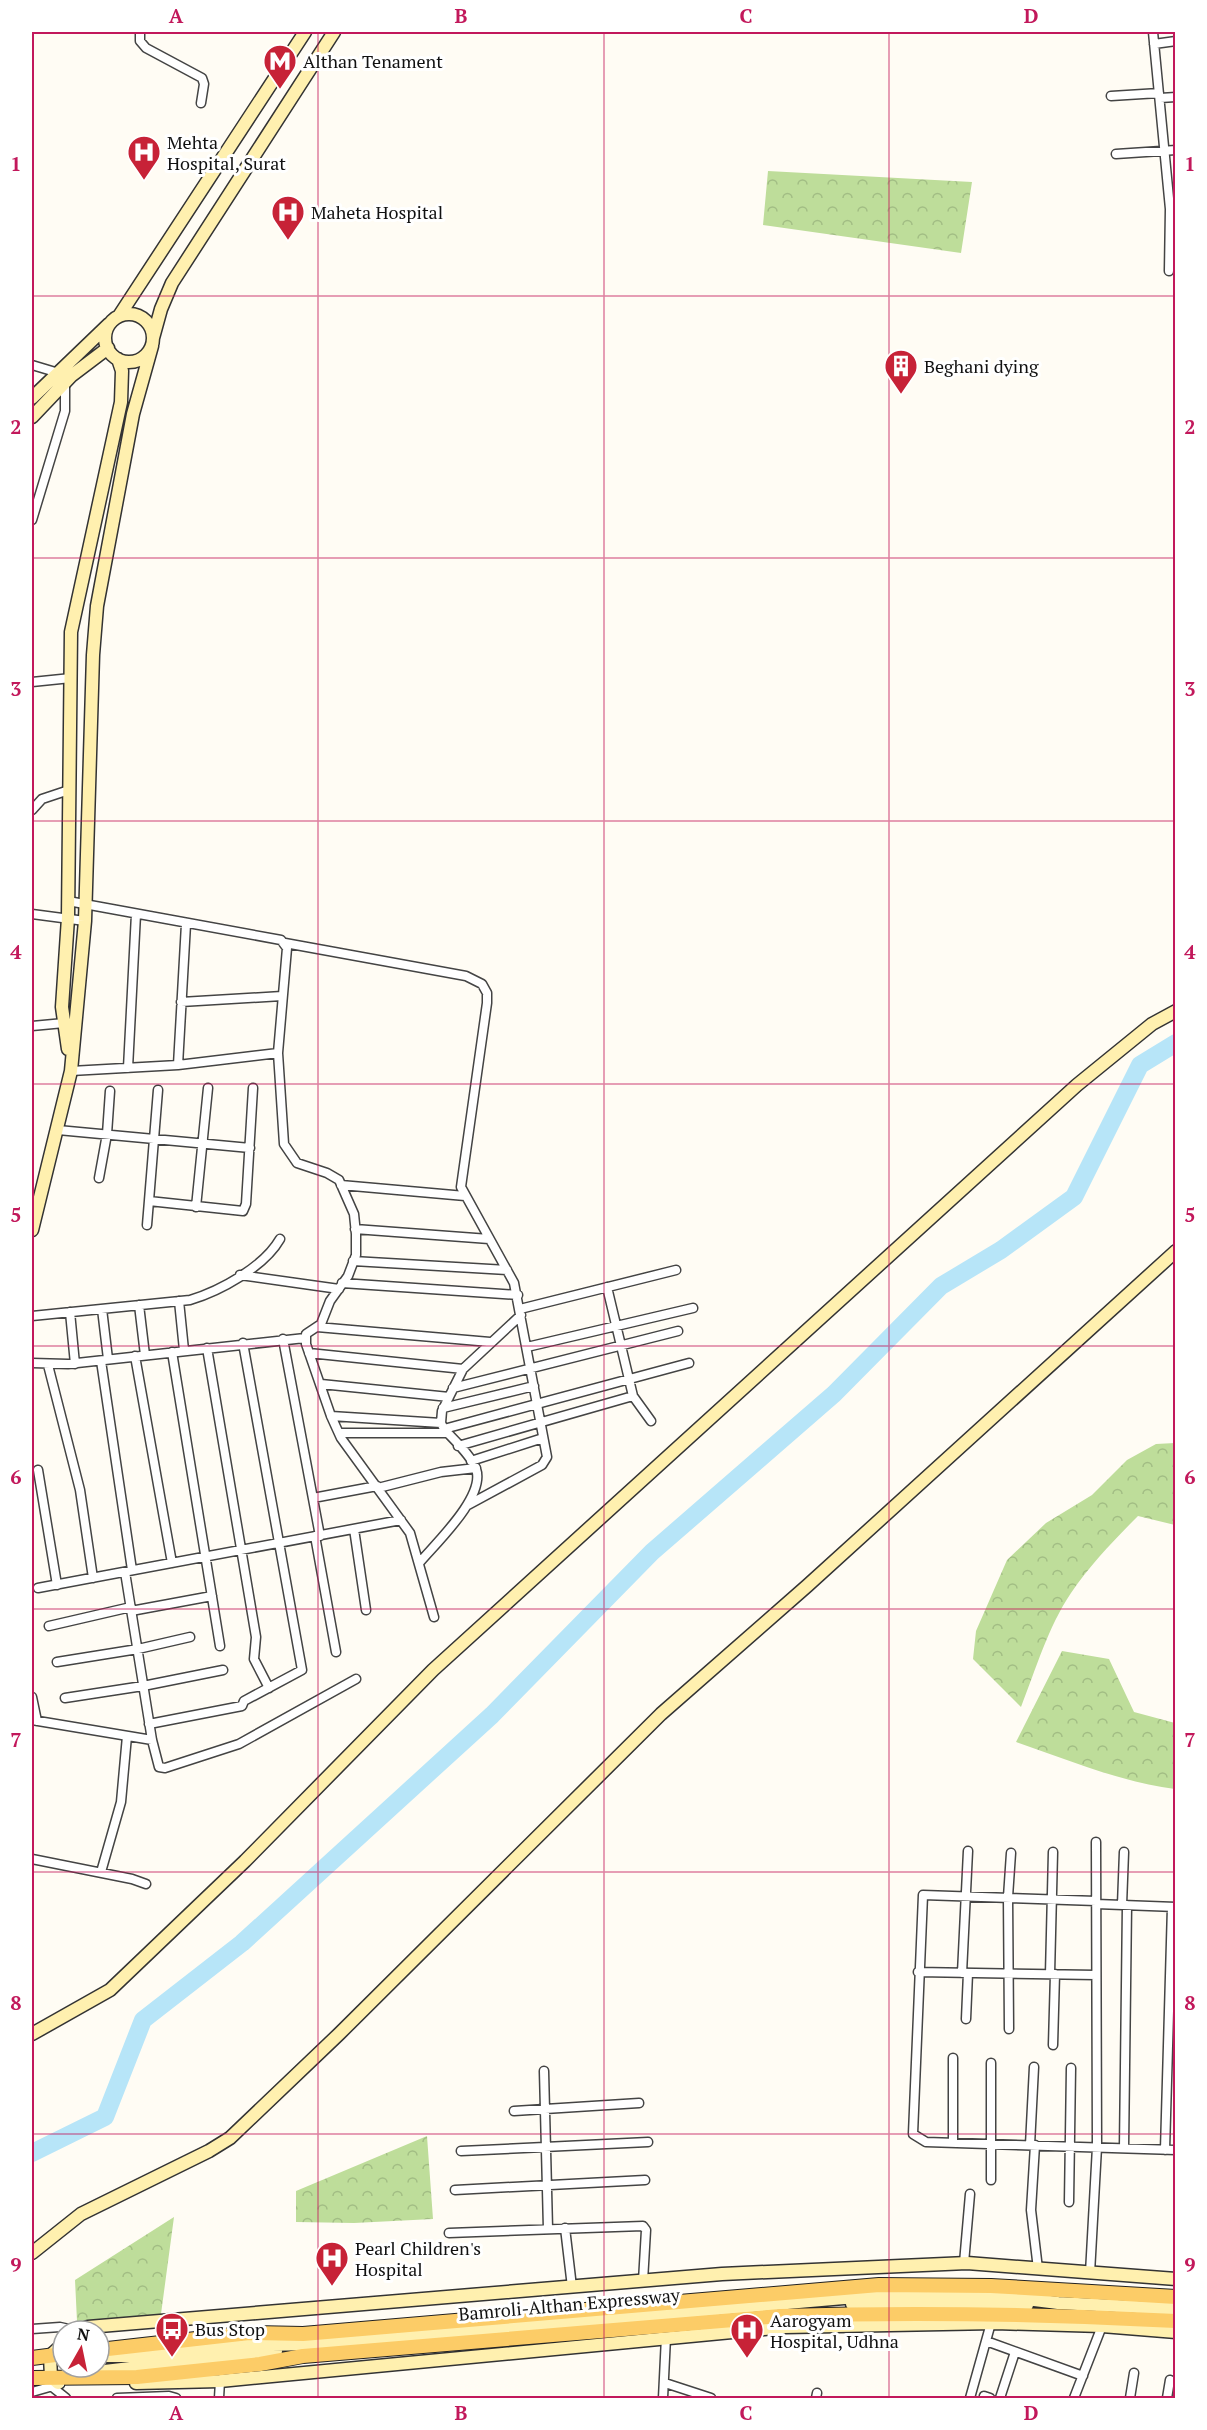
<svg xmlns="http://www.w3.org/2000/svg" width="1207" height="2430" viewBox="0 0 1207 2430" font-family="'PT Serif',serif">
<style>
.forest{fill:url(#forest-crowns)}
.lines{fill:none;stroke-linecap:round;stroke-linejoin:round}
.river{stroke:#b7e5f8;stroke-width:18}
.street-casing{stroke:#444;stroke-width:11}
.secondary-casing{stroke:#333;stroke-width:15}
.primary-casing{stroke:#222;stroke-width:16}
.street{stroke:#fff;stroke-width:8}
.secondary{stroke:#fff0af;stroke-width:12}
.primary{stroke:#fccc67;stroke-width:14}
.grid{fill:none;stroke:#c2185b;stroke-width:1.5;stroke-opacity:0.55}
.labels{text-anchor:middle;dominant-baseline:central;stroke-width:6;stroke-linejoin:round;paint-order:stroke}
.poi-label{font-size:18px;fill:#111;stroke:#fff;text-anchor:start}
.street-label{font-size:18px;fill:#111;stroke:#fff}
.neatline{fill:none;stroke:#c2185b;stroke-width:2}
.grid-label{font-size:20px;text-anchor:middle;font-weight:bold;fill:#c2185b}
</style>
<defs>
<pattern id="forest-crowns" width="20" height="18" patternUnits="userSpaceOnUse" patternTransform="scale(1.5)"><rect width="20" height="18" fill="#bedd9a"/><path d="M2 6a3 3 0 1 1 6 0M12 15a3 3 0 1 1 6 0" fill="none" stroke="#a2bd84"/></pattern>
</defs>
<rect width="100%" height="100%" fill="#fffcf4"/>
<path class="forest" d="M768 171 972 182 961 253 763 225Z
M1175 1443V1525L1138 1516C1114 1540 1090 1565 1071 1593 1048 1627 1036 1669 1021 1707L973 1659 976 1631 1007 1560 1046 1523 1092 1495 1127 1460 1156 1444Z
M1062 1651 1109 1659 1134 1712 1175 1723V1789C1121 1782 1068 1760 1016 1742Z
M427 2136 433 2219 354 2223 296 2222V2191Z
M174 2217 161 2314 106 2321H77L75 2280Z"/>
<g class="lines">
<path class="river" d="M32 2153 105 2117 143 2020 242 1943 492 1715 652 1552 834 1394 941 1286 1001 1250 1074 1197 1140 1065 1176 1043"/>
<g class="street-casing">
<path id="street" d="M140 32V41L146 48 202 78 204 84 201 103
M1153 32 1170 209 1169 271
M1154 44 1176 41
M1111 96 1159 93
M1160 98 1176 97
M1116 154 1176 150
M32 365 62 374
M32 520 65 411V382
M32 682 71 678
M32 810 42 799 69 790
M68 901 281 940 287 948 278 1053 284 1144 297 1163 327 1173 339 1180 354 1214 356 1234V1255L348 1276 330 1301 321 1324 306 1334V1344L331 1416 341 1438 410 1533 434 1617
M32 914 85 921
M285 943 466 976 482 984 487 993V1003L461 1187 514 1283 547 1457 542 1465 468 1505
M181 1002 282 996
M32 1026 64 1023
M178 1065 186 924
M128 1068 136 914
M71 1071 178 1065 278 1053
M58 1130 250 1148
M99 1178 107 1134 110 1091
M341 1185 465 1196
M149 1201 243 1211 246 1204 253 1088
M196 1207 208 1088
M147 1225 158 1090
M355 1229 489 1239
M353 1261 507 1270
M240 1275 339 1289
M342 1283 518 1295
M607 1287 633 1396 651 1421
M179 1301 184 1350
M139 1305 145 1355
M102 1309 108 1359
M520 1309 676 1270
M70 1312 75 1364
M32 1316 190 1300C220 1291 264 1267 280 1239
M317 1327 490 1342
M283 1339 320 1536
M527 1347 693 1308
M207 1348 256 1637 254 1659 269 1688
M172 1352 220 1646
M309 1353 463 1369
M135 1356 172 1563
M101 1361 132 1570
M32 1363 68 1364 305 1338
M48 1365 80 1490 93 1578
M321 1384 449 1397
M453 1388 678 1331
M443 1408 534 1386
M331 1416 441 1423
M444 1429 689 1363
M339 1433H447
M458 1446 633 1396
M471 1461 543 1438
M38 1470 57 1585
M378 1488 441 1472 476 1468
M313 1498 377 1486
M354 1529 366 1610
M315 1536 336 1652
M420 1562C436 1543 486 1496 476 1469 471 1455 454 1440 444 1429L441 1423 442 1411 463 1369 521 1315
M125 1572 152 1740 159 1767 165 1768 239 1744 356 1679
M38 1588 401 1520
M131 1611 212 1596
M49 1626 131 1607
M57 1662 138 1649 190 1637
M32 1697 37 1721
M65 1698 143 1686 223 1670
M32 1720 152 1740
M149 1724 242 1706 244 1701 302 1670 243 1343
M32 1859 132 1879 146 1884
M101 1872 121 1802 127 1736
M1096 1901 923 1895 913 2134 926 2142 1176 2150
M1096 1904 1176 1907
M1122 1905 1124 1852
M918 1972 1096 1975
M962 1973 968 1851
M1050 1974 1053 1852
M966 2019 968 1973
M1009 2029 1008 1897 1011 1853
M1053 2045 1055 1974
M544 2071 548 2229
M514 2111 639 2103
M953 2143V2058
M1030 2145 1034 2067
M1035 2145 1031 2210 1038 2269
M1124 2148 1127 1905
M1165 2150 1172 1907
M461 2151 648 2142
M991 2180V2063
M455 2190 645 2180
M1069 2202 1071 2068
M565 2228 572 2287
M449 2233 643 2226 646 2230 643 2281
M964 2263 970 2194
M1090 2273 1097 2147 1096 1842
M32 2329 60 2327 78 2331
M986 2341 1083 2376
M665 2383 711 2398
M51 2386 66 2398
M32 2392 60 2384
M984 2396 990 2398
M117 2398 169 2396 176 2398
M219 2398 220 2381
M663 2398 666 2337
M816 2398 817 2393
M970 2398 991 2323
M1000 2398 1015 2352
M1074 2398 1102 2326
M1130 2398 1134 2373
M1167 2398 1170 2380"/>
</g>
<g class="secondary-casing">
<path id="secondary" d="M105 338a24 24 0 1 1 48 0a24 24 0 1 1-48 0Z
M119 316 305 32
M153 338 161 309 172 283 334 32
M32 398 109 324
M32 417 71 376 108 348
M68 1049 62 1007 68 918 71 632 121 402 122 371 118 359
M32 1230 71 1071 85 921 93 655 97 606 133 414 152 346
M32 2034 110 1990 245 1861 433 1670 1077 1085 1152 1024 1176 1011
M32 2253 81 2214 209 2151 230 2138 339 2034 661 1714 807 1586 1176 1251
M852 2304 995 2307 1027 2305
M78 2331 88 2327 722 2274 967 2263 1176 2279
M99 2356H133L255 2345 321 2344 878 2295H994L1058 2303 1176 2309
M96 2372 276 2351
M58 2383 51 2377 50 2356 63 2344
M136 2383 220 2381 785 2327 995 2323 1102 2326 1176 2332"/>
</g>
<g class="primary-casing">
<path id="primary" d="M99 2350 249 2333 303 2334 879 2285 991 2286 1176 2297
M32 2358 63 2354
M32 2378 137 2377 260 2364 303 2356 781 2316C912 2312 1044 2314 1176 2321"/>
</g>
<use href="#street" class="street"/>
<use href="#secondary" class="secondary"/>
<use href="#primary" class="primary"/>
</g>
<path class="grid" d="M318 32V2398M604 32V2398M889 32V2398M32 296H1176M32 558H1176M32 821H1176M32 1084H1176M32 1346H1176M32 1609H1176M32 1872H1176M32 2134H1176"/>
<defs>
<g id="metro-pin" transform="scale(1.725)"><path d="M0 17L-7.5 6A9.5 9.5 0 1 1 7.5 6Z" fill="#c72237" stroke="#fff"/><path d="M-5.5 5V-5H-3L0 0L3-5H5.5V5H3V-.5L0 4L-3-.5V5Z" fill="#fff"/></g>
<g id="hospital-pin" transform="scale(1.725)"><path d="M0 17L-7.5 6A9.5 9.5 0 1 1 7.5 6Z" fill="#c72237" stroke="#fff"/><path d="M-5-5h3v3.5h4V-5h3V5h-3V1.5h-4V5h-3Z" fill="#fff"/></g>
<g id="building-pin" transform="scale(1.725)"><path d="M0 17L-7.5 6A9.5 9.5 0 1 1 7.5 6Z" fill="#c72237" stroke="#fff"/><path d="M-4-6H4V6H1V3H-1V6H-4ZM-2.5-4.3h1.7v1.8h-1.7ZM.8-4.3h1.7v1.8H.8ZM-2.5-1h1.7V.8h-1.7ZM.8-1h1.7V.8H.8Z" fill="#fff"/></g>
<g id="bus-pin" transform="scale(1.725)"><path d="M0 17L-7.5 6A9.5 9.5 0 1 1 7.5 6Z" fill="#c72237" stroke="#fff"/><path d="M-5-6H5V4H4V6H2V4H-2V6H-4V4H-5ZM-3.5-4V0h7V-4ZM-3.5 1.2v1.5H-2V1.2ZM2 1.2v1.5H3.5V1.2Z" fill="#fff"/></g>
</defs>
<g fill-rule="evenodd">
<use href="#metro-pin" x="280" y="61"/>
<use href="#hospital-pin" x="144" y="152"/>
<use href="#hospital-pin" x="288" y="212"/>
<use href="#building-pin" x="901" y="366"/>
<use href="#hospital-pin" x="332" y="2258"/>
<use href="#bus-pin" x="172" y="2329"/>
<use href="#hospital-pin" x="747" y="2330"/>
</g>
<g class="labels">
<g class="poi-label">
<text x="303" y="61">Althan Tenament</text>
<text x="167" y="142">Mehta<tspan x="167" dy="21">Hospital, Surat</tspan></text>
<text x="311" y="212">Maheta Hospital</text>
<text x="924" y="366">Beghani dying</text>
<text x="355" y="2248">Pearl Children's<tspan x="355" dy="21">Hospital</tspan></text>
<text x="770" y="2320">Aarogyam<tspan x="770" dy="21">Hospital, Udhna</tspan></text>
<text x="195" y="2329">Bus Stop</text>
</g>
<g class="street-label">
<text transform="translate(569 2304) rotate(-5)">Bamroli-Althan Expressway</text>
</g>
</g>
<rect width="1207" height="2430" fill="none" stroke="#ffffff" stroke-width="66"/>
<g transform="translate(81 2349) rotate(9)"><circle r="28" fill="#ffffff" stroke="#a0a0a0" stroke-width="1.5"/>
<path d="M0-4.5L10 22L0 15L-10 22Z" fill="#c72237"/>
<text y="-9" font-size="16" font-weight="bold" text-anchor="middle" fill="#111111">N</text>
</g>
<rect x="33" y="33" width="1141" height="2364" class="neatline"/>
<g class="grid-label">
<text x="176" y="23">A</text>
<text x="461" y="23">B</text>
<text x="746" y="23">C</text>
<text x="1031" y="23">D</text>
<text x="16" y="171">1</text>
<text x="1190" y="171">1</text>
<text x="16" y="434">2</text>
<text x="1190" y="434">2</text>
<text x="16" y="696">3</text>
<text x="1190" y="696">3</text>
<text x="16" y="959">4</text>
<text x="1190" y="959">4</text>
<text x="16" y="1222">5</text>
<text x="1190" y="1222">5</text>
<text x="16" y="1484">6</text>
<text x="1190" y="1484">6</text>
<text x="16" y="1747">7</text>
<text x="1190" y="1747">7</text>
<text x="16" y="2010">8</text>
<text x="1190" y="2010">8</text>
<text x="16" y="2272">9</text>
<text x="1190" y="2272">9</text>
<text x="176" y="2420">A</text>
<text x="461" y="2420">B</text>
<text x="746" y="2420">C</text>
<text x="1031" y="2420">D</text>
</g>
</svg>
